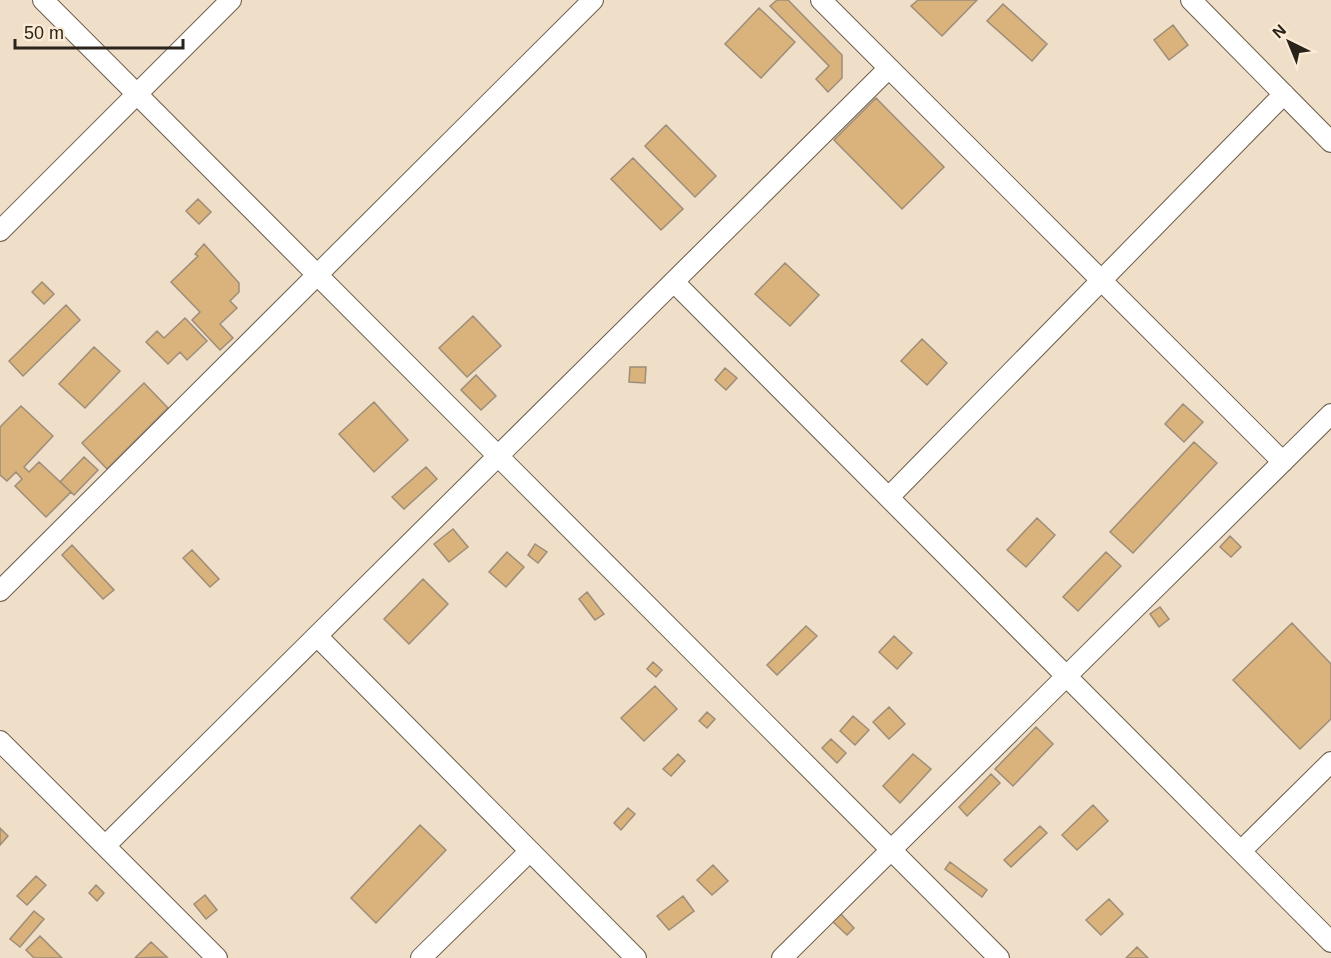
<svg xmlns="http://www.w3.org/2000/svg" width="1331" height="958" viewBox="0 0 1331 958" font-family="Helvetica,sans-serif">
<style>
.building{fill:#dab27c;stroke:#9d8d79;stroke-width:1.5}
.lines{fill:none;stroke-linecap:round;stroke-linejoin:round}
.street-casing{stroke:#6c5e4a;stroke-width:22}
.street{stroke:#fff;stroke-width:20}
</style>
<rect width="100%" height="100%" fill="#efdec8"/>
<path class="building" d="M777 0H788L842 55V78L828 92 816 79 829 66 770 6Z
M918 0H977L942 36 911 6Z
M1003 4 1047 44 1032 61 987 21Z
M759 8 795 42 761 78 725 44Z
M1173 25 1188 45 1169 60 1154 40Z
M876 98 944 167 902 209 834 140Z
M666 125 716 176 695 197 645 146Z
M633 158 683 209 661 230 611 179Z
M198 199 211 212 199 224 186 211Z
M204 244 239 283V292L230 301 237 308 220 324 233 338 220 350 192 320 200 312 171 282 198 256 195 254Z
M785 263 819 295 790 326 755 294Z
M42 282 54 294 44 304 32 292Z
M66 305 80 320 23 376 9 361Z
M473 316 501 346 467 377 439 348Z
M185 318 207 341 187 360 180 352 168 364 146 342 157 331 164 338Z
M922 339 947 363 927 385 901 361Z
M94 347 120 371 85 408 59 384Z
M630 367H646L645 383 629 382Z
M725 368 737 378 726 390 715 380Z
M476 375 496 396 481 410 461 390Z
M144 383 168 408 107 469 82 443Z
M374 402 408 440 374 472 339 434Z
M1183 404 1203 422 1184 442 1165 424Z
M21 406 53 436 24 467 29 472 39 462 71 492 46 517 15 486 22 479 16 472 7 481 0 475V427Z
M1194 442 1217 463 1133 553 1110 532Z
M84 457 98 470 74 495 60 482Z
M426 467 437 479 404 509 392 497Z
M1037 518 1055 535 1026 567 1007 550Z
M453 529 468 547 449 562 434 544Z
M1230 536 1241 547 1231 557 1220 547Z
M535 544 547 552 538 563 528 555Z
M72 545 114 590 103 599 62 555Z
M192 550 219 579 210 587 183 558Z
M507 552 524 567 506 587 489 572Z
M1106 552 1121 566 1078 611 1063 597Z
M423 579 448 604 409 644 384 619Z
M587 592 604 614 595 620 579 599Z
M1160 607 1169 619 1159 627 1150 614Z
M1292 623 1331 664V719L1300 749 1233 680Z
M806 626 817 636 777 675 767 665Z
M894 636 912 653 897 669 879 652Z
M653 662 662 670 656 677 647 669Z
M655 686 677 709 644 741 621 718Z
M889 707 905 724 889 739 873 722Z
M707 712 715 719 707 728 699 721Z
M853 716 869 730 855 745 840 731Z
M1036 727 1053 744 1013 786 995 769Z
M831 739 846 753 837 763 822 748Z
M678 754 685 761 671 776 663 769Z
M913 754 931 769 900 803 883 786Z
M991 774 1000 783 967 816 959 807Z
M1093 805 1108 821 1077 850 1062 835Z
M628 808 635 814 621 830 614 823Z
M420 825 446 850 376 923 351 898Z
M1040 826 1047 833 1011 867 1004 860Z
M0 828 8 836 0 845Z
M950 862 987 890 982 897 945 869Z
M713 865 728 881 712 895 697 880Z
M36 876 46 885 27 905 17 896Z
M96 885 104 893 97 901 89 893Z
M205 895 217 910 206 919 194 904Z
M683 896 694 911 669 930 657 916Z
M1109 899 1123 914 1101 935 1086 920Z
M34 911 44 919 20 947 10 939Z
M839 912 854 928 847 935 831 920Z
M40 936 62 958H34L26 950Z
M151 942 167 957 135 958Z
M1137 947 1148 958H1126Z"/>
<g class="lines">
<g class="street-casing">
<path id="street" d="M43 0 999 958
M821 0 1283 462
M1191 0 1331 142
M0 231 231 0
M674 282 1331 942
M889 497 1284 94
M0 591 593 0
M317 636 636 958
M0 741 217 958
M105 846 889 68
M1241 851 1331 762
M421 958 530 851
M782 958 1331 414"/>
</g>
<use href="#street" class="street"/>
</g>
<g transform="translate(1289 42) rotate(317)" stroke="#fdecd5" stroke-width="4.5" paint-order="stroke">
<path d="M0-4.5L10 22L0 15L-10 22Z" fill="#29231b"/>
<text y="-9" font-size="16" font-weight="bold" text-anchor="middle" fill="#29231b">N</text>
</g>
<path d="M15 39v9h168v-9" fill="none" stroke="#29231b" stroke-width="3"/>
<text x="24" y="39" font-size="18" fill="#29231b" stroke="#fdecd5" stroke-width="4.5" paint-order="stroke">50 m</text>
</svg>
